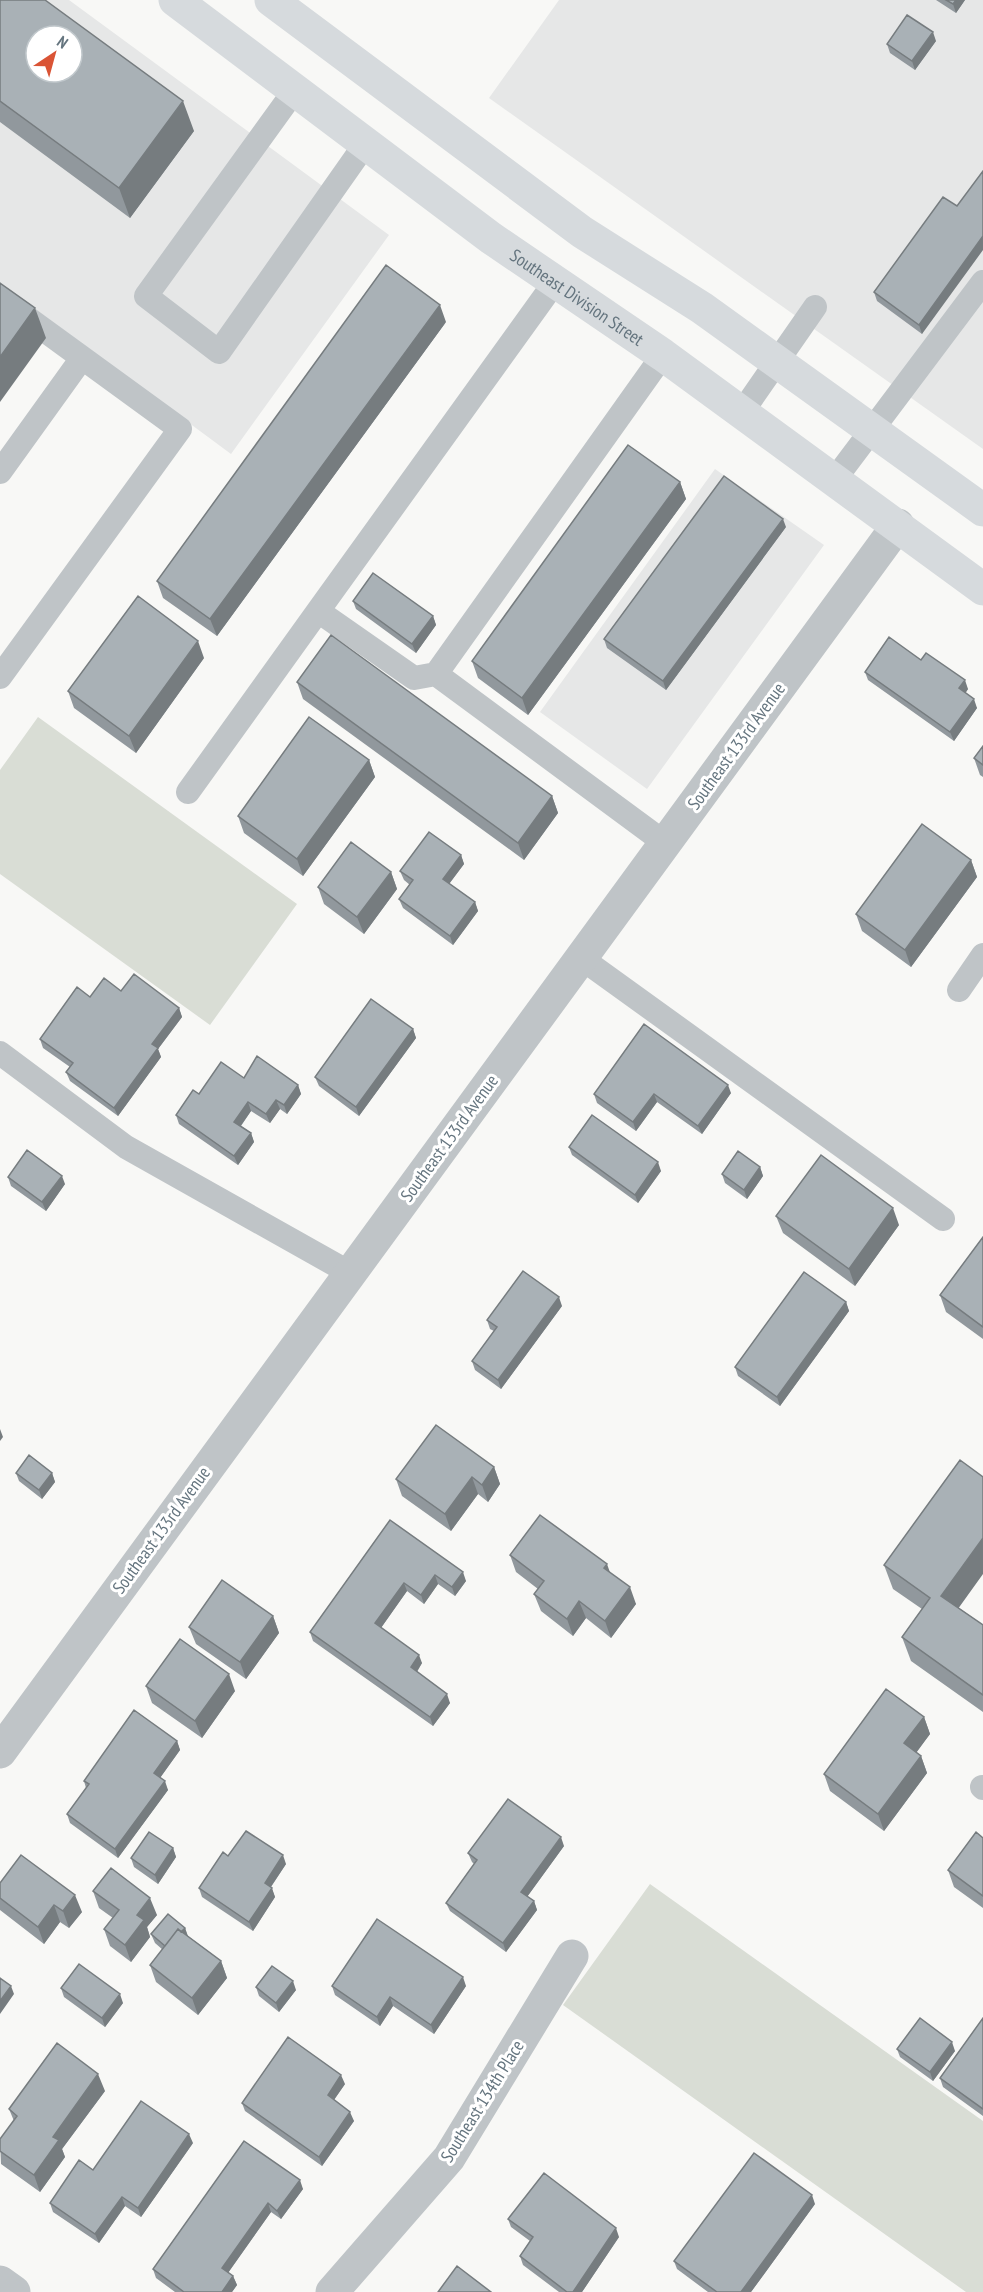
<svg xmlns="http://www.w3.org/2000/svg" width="983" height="2292" viewBox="0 0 983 2292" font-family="'PT Sans Narrow',sans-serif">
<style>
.built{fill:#e6e7e7;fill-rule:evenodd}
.green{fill:#d9ddd5}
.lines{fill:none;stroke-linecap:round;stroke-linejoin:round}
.lane{stroke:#bfc4c7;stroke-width:24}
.street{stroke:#bfc4c7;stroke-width:33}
.primary{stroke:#d6dadd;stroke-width:33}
.wall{fill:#91989d}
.shaded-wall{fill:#767c7f}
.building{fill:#a9b1b6;stroke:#767c7f;stroke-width:1.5;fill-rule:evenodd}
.labels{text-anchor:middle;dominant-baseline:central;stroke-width:6;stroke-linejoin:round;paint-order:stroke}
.street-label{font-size:18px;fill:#65757f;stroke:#fff}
</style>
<rect width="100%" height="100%" fill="#f8f8f6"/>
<path class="built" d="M0 0H69L389 235 231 454 0 283ZM36 36H72V72H36Z
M559 0H983V449L489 98Z
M715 469 824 545 647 789 540 712Z"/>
<path class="green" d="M38 717 297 904 210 1025 0 874V770Z
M650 1884 983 2121V2292H966L563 2005Z"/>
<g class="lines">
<path class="lane" d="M295 90 146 296 219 352 366 143
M555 282 318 611 414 678 436 674 663 355
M0 298 180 429 0 677
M742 412 815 307
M0 472 82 358
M835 479 983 282
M436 674 665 843
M188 792 318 611
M581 958 943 1219
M959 990 983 955
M0 1053 126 1147 350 1273
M982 1787 983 1788"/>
<path class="street" d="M0 1752 898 525
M0 2282 14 2292
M332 2292 449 2158 572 1956"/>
<g class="primary">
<path id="s1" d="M175 0 491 238 663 355 983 589"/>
<path d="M271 0 582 232 702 308 983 510"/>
</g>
</g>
<path class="wall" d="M0 0 194 131 130 218 0 122Z
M936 0H965L956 13Z
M936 41 915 70 890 53 887 44Z
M957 206 922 334 877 301 874 292Z
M446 322 217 636 163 598 157 581Z
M680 482 686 499 528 715 478 678 472 661Z
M786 527 666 690 607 648 604 639Z
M353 601 433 616 436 625 416 653 356 609Z
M204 658 136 753 74 708 68 691Z
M921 660 968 689 965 693 977 708 954 741 868 680 865 672Z
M297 682 552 796 558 813 524 860 303 699Z
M983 746V777L980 775 974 758Z
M369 760 375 777 303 876 244 833 238 816Z
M461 855 464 864 449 884 475 902 478 911 453 945 403 908 399 899 410 885 404 880 400 871Z
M971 860 977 877 911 967 862 931 856 914Z
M391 872 397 889 364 934 324 904 318 887Z
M121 991 179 1008 182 1017 158 1049 161 1057 118 1116 70 1081 66 1072 70 1067 43 1048 40 1039 90 997Z
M413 1029 416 1038 359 1116 319 1086 315 1077Z
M244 1078 298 1085 301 1094 287 1114 280 1109 270 1123 251 1111 241 1126 251 1133 254 1142 238 1165 179 1124 176 1115 199 1094Z
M731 1093 702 1134 657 1102 636 1131 597 1103 594 1094Z
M569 1147 661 1171 638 1203 572 1155Z
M760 1167 763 1176 747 1199 725 1183 722 1174Z
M8 1177 65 1184 46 1211 11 1186Z
M776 1216 899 1225 855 1286 783 1233Z
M983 1237V1339L946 1312 940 1295Z
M846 1302 849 1311 780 1406 738 1376 735 1367Z
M562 1306 501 1389 475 1370 472 1361 494 1331 490 1329 487 1320Z
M494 1467 500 1484 488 1502 478 1494 451 1531 402 1496 396 1479Z
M16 1473H52L55 1482 42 1499 19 1481Z
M390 1520 466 1581 455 1596 438 1584 424 1604 407 1591 381 1628 422 1663 417 1672 450 1703 433 1726 313 1641 310 1632Z
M510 1555 610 1573 636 1604 611 1638 586 1618 573 1636 541 1611 534 1594 538 1589 516 1572Z
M884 1565 959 1608 983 1625V1712L911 1661 902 1637 922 1609 893 1589Z
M273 1616 279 1633 246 1679 196 1644 189 1627Z
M146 1686 235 1691 202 1738 152 1703Z
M924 1717 930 1734 916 1752 921 1756 927 1773 884 1831 830 1791 824 1774Z
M177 1741 180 1750 160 1778 168 1790 118 1858 70 1823 67 1814 86 1788 84 1781Z
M983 1838V1908L954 1887 948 1870Z
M564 1846 527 1897 534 1901 537 1910 506 1952 450 1911 446 1903 474 1864 472 1862 468 1853Z
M173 1848 176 1857 158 1884 134 1867 131 1858Z
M228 1856 286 1864 271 1887 275 1897 253 1931 202 1897 199 1888Z
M0 1883 82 1912 69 1928 60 1922 44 1944 0 1910Z
M93 1891 157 1915 147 1927 150 1937 131 1962 110 1946 104 1929 113 1918 99 1908Z
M185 1928 188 1936 221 1961 227 1978 198 2015 156 1982 150 1965 163 1950 155 1943 151 1934Z
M332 1986H466L434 2034 393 2006 380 2026 335 1995Z
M256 1987 296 1990 279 2012 259 1996Z
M61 1988 123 2003 105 2027 64 1997Z
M983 2018V2116L943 2087 940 2078Z
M897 2049 955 2051 933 2081 900 2057Z
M345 2084 334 2100 354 2121 322 2166 245 2111 242 2103Z
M105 2091 62 2149 65 2157 40 2192 1 2164 0 2139 14 2121 9 2109Z
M244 2141 303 2189 281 2219 271 2212 228 2273 233 2276 237 2285 232 2292H175L156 2278 153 2269Z
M193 2143 141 2217 125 2206 99 2243 53 2212 50 2203Z
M815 2204 751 2292H708L677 2269 674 2261Z
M508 2219 619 2237 582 2292H559L523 2265 520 2256 530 2241 511 2227Z"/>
<path class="shaded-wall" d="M956 0H965L956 13 953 4Z
M933 32 936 41 915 70 912 61Z
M183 101 194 131 130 218 119 188Z
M983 236V250L922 334 919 325Z
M440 305 446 322 217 636 210 619Z
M35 308 46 338 0 402V357Z
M680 482 686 499 528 715 522 698Z
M783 519 786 527 666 690 663 681Z
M433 616 436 625 416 653 412 644Z
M198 641 204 658 136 753 129 736Z
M965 680 968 689 963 697 959 688Z
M974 699 977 708 954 741 950 732Z
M369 760 375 777 303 876 297 859Z
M552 796 558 813 524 860 518 843Z
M461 855 464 864 446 888 443 879Z
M971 860 977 877 911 967 905 950Z
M391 872 397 889 364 934 357 917Z
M475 902 478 911 453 945 450 936Z
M179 1008 182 1017 158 1049 161 1057 118 1116 114 1108 152 1044Z
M413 1029 416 1038 359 1116 356 1107Z
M298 1085 301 1094 287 1114 284 1105Z
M728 1085 731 1093 702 1134 698 1126Z
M654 1094 657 1102 636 1131 633 1122Z
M276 1100 280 1109 270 1123 266 1114Z
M248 1102 251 1111 237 1131 234 1122Z
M251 1133 254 1142 238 1165 234 1156Z
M658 1162 661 1171 638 1203 635 1195Z
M760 1167 763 1176 747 1199 744 1190Z
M62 1176 65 1184 46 1211 42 1202Z
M893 1208 899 1225 855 1286 849 1269Z
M559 1297 562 1306 501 1389 498 1380Z
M846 1302 849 1311 780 1406 777 1397Z
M0 1429 3 1437 0 1441Z
M494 1467 500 1484 488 1502 482 1485Z
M52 1473 55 1482 42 1499 39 1490Z
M472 1477 478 1494 451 1531 445 1514Z
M983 1538V1574L950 1620 941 1596Z
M607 1564 613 1581 604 1568Z
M463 1572 466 1581 455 1596 452 1587Z
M435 1575 438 1584 424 1604 421 1595Z
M404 1583 407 1591 378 1632 375 1623Z
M630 1587 636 1604 611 1638 605 1621Z
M579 1601 586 1618 573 1636 567 1619Z
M273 1616 279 1633 246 1679 240 1662Z
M419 1655 422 1663 414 1676 411 1667Z
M229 1674 235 1691 202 1738 195 1721Z
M447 1694 450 1703 433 1726 430 1717Z
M924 1717 930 1734 911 1760 904 1743Z
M177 1741 180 1750 157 1782 154 1773Z
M921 1756 927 1773 884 1831 878 1814Z
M165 1781 168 1790 118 1858 115 1849Z
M561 1837 564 1846 524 1901 521 1892Z
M173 1848 176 1857 158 1884 155 1875Z
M283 1855 286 1864 268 1891 265 1883Z
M272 1888 275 1897 253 1931 249 1922Z
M75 1895 82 1912 69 1928 63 1911Z
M150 1898 157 1915 147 1927 150 1937 131 1962 125 1945 137 1915Z
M534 1901 537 1910 506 1952 503 1943Z
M54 1905 60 1922 44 1944 38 1927Z
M185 1928 188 1937 168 1948Z
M221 1961 227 1978 198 2015 192 1998Z
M463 1977 466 1986 434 2034 431 2025Z
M293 1981 296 1990 279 2012 276 2003Z
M11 1986 14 1994 0 2014V2001Z
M120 1994 123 2003 105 2027 102 2018Z
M390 1997 393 2006 380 2026 377 2017Z
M952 2042 955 2051 933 2081 930 2072Z
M98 2074 105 2091 62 2149 65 2157 40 2192 34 2175 53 2137Z
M341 2075 345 2084 331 2104 328 2095Z
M350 2112 354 2121 322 2166 319 2157Z
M189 2134 193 2143 141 2217 138 2208Z
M300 2180 303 2189 281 2219 277 2211Z
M812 2195 815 2204 751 2292H741Z
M122 2197 125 2206 99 2243 95 2234Z
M268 2203 271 2212 225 2277 222 2268Z
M616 2228 619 2237 582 2292H573Z
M233 2276 237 2285 232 2292H222Z"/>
<path class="building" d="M0 0H45L183 101 119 188 0 101ZM36 36H72V72H36Z
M946 0H956L953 4Z
M907 15 933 32 912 61 887 44Z
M983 171V236L919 325 874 292 943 197 957 206Z
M386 265 440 305 210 619 157 581Z
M0 283 35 308 0 357Z
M628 445 680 482 522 698 472 661Z
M724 476 783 519 663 681 604 639Z
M373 573 433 616 412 644 353 601Z
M138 596 198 641 129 736 68 691Z
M331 635 552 796 518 843 297 682Z
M889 637 921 660 926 653 965 680 959 688 974 699 950 732 865 672Z
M309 717 369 760 297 859 238 816Z
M983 746V765L974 758Z
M922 824 971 860 905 950 856 914Z
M429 832 461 855 443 879 475 902 450 936 399 899 413 880 400 871Z
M351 842 391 872 357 917 318 887Z
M134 974 179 1008 152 1044 158 1048 114 1108 66 1072 73 1063 40 1039 77 987 90 997 104 978 121 991Z
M371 999 413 1029 356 1107 315 1077Z
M644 1024 728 1085 698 1126 654 1094 633 1122 594 1094Z
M257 1056 298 1085 284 1105 276 1100 266 1114 248 1102 234 1122 251 1133 234 1156 176 1115 193 1090 199 1094 221 1062 244 1078Z
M592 1115 658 1162 635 1195 569 1147Z
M27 1150 62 1176 42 1202 8 1177Z
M738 1151 760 1167 744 1190 722 1174Z
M821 1155 893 1208 849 1269 776 1216Z
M983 1237V1327L940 1295Z
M523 1271 559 1297 498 1380 472 1361 497 1327 487 1320Z
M804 1272 846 1302 777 1397 735 1367Z
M436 1425 494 1467 482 1485 472 1477 445 1514 396 1479Z
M29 1455 52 1473 39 1490 16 1473Z
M960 1460 983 1477V1538L941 1596 983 1625V1695L902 1637 930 1598 884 1565Z
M540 1515 607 1564 604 1568 630 1587 605 1621 579 1601 567 1619 534 1594 544 1581 510 1555Z
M390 1520 463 1572 452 1587 435 1575 421 1595 404 1583 375 1623 419 1655 411 1667 447 1694 430 1717 310 1632Z
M222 1580 273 1616 240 1662 189 1627Z
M180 1639 229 1674 195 1721 146 1686Z
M886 1689 924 1717 904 1743 921 1756 878 1814 824 1774Z
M134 1710 177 1741 154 1773 165 1781 115 1849 67 1814 89 1784 84 1781Z
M508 1799 561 1837 521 1892 534 1901 503 1943 446 1903 477 1860 468 1853Z
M246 1831 283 1855 265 1883 272 1888 249 1922 199 1888 223 1852 228 1856Z
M149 1832 173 1848 155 1875 131 1858Z
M976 1832 983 1838V1896L948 1870Z
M21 1855 75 1895 63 1911 54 1905 38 1927 0 1898V1883Z
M111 1868 150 1898 137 1915 144 1920 125 1945 104 1929 119 1910 93 1891Z
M168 1914 185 1928 181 1932 178 1929 165 1946 151 1934Z
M377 1919 463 1977 431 2025 390 1997 377 2017 332 1986Z
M178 1929 221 1961 192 1998 150 1965Z
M79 1964 120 1994 102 2018 61 1988Z
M272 1966 293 1981 276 2003 256 1987Z
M0 1978 11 1986 0 2001Z
M920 2018 952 2042 930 2072 897 2049Z
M983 2018V2109L940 2078Z
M288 2037 341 2075 328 2095 350 2112 319 2157 242 2103Z
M57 2043 98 2074 53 2137 59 2140 34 2175 0 2151V2139L17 2116 9 2109Z
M141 2101 189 2134 138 2208 122 2197 95 2234 50 2203 79 2160 93 2170Z
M244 2141 300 2180 277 2211 268 2203 222 2268 233 2276 222 2292H184L153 2269Z
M754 2153 812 2195 741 2292H717L674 2261Z
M544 2173 616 2228 573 2292H567L520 2256 533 2237 508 2219Z
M457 2266 491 2292H438Z"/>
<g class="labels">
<g class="street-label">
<text stroke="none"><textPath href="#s1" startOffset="500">Southeast Division Street</textPath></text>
<text transform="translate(736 746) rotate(-54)">Southeast 133rd Avenue</text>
<text transform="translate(449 1138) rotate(-54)">Southeast 133rd Avenue</text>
<text transform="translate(161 1530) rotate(-54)">Southeast 133rd Avenue</text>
<text transform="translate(482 2101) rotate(-58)">Southeast 134th Place</text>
</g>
</g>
<g transform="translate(54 54) rotate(36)"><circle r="28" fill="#ffffff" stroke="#c1c8cc" stroke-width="1.5"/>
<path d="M0-4.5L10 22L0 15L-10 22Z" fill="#da5435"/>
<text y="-9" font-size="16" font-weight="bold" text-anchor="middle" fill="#65757f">N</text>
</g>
</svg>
